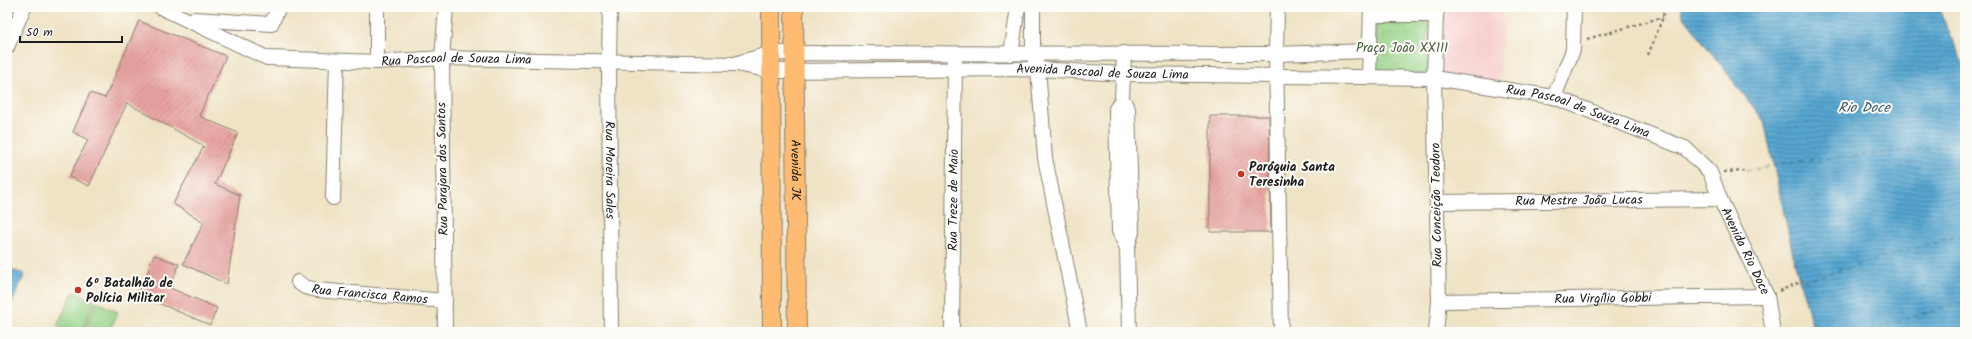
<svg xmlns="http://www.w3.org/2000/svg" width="1972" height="339" viewBox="0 0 1972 339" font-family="Kalam,sans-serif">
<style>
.built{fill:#f7d0cf}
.park{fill:url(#park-tufts);stroke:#597751}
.pitch{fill:#96d286;stroke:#597751}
.water{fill:url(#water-rules);stroke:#396176}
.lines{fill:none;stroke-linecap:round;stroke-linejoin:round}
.ferry{stroke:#365a6d;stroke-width:1;stroke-dasharray:5 4;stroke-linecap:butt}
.building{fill:url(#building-hatch)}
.minor-casing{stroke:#868070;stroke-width:16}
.major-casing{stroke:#868070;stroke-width:20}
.path{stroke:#868070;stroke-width:2.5;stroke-dasharray:3 3;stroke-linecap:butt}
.minor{stroke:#fff;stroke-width:14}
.major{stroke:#febb71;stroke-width:18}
.poi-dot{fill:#c8321e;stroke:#fdfcf7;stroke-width:1.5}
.labels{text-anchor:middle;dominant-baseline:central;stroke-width:4;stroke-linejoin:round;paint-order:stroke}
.park-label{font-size:13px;fill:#475c41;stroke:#fdfcf7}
.street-label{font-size:13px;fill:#1c1c1c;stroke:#fdfcf7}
.poi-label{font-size:13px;font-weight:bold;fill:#1c1c1c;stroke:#fdfcf7;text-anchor:start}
.water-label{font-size:14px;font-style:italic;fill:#365a6d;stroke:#fdfcf7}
</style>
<defs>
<pattern id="park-tufts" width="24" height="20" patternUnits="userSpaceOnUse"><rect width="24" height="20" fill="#96d286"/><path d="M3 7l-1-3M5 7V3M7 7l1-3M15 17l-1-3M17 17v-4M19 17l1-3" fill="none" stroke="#81b473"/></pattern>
<pattern id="water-rules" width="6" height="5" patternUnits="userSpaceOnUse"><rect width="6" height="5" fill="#56a6d0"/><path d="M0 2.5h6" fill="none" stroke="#4686a8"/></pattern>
<pattern id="building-hatch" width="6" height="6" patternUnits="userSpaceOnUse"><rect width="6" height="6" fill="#e7a29f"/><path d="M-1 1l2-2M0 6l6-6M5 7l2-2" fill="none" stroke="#c68b88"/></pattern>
</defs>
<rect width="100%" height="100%" fill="#fdfcf7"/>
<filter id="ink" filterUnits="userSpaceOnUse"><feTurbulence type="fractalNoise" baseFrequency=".025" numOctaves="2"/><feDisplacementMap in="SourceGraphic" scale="8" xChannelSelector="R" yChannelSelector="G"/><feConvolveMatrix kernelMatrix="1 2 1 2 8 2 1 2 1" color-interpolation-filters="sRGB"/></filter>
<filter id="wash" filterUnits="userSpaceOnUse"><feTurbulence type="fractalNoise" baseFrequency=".012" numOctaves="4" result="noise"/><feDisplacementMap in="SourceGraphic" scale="16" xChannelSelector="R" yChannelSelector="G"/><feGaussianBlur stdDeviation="0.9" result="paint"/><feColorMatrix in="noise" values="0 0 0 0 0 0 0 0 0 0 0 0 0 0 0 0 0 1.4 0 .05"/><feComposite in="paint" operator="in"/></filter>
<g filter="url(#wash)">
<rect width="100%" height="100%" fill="#efe3c5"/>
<path class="built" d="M1446 7H1504L1499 84 1441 77Z"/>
<path class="park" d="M1376 21 1428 22 1427 74 1375 73Z"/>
<path class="pitch" d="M73 292 95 301 81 332H72L57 326Z
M97 302 118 312 109 332H83Z"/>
<path class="water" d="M1681 7H1938L1965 68V332H1814L1795 264 1764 121 1683 16Z
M7 269 25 274 7 314Z"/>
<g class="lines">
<path class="ferry" d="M1746 171 1791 162 1965 145
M1803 281 1965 234
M1862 332 1965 302"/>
</g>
<g id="blocks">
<path class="building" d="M139 21 226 56 199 116 238 133 215 184 240 195 227 284 183 264 204 222 173 204 204 146 127 103 89 186 69 177 88 140 73 132 90 93 105 98Z
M1210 116H1269L1271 232H1210Z
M154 255 179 264 170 288 217 308 210 325 137 294 150 267 148 266Z"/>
</g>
</g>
<g filter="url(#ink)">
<use href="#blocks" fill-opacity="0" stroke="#868070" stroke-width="1"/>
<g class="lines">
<g class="minor-casing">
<g id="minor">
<path id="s1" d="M160 7 267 58 377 62 442 58 736 64 772 71 1038 69 1124 74 1434 78 1554 97 1685 148 1710 172 1720 199 1767 296 1773 332"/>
<path id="s2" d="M610 7 609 60 611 332"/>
<path d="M1033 7V54L1038 69 1045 158 1080 332"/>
<path d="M1277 7 1276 54 1281 332"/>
<path d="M1371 15H1436"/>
<path d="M193 19 271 24 279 7"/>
<path d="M7 47 24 7"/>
<path d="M1124 53 1122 99 1116 109 1119 231 1127 248"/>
<path d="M1011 54 1018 7"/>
<path d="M377 62V7"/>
<path d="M738 63 772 53 1276 54 1370 51"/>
<path d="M1369 77 1371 7"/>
<path d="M1554 97 1573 50 1574 7"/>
<path d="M1122 99 1128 109 1132 232 1127 248 1129 332"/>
<path d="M333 198 337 61"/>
<path id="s3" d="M1437 202 1720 199"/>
<path id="s4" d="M298 282 305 287 317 290 445 301"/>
<path id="s5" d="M1439 301 1767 296"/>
<path d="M445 332 442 58 446 7"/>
<path id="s6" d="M952 332 955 60"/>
<path d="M1436 332 1439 301 1434 78 1436 15 1438 7"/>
</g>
</g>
<g class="major-casing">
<g id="major">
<path d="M771 7 772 332"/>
<path id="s7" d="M794 7 797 332"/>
</g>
</g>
<path class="path" d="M1587 39 1663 17
M1648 55 1663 17 1664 7
M1724 172 1746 171
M1779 291 1803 281"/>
<use href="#minor" class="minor"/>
<use href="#major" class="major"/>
</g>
</g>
<g class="poi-dot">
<circle cx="1241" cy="174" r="4"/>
<circle cx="78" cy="290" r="4"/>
</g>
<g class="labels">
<g class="park-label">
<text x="1402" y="48">Praça João XXIII</text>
</g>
<g class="street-label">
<text stroke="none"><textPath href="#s1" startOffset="308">Rua Pascoal de Souza Lima</textPath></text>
<text stroke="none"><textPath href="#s1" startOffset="955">Avenida Pascoal de Souza Lima</textPath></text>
<text stroke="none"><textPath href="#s1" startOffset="1435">Rua Pascoal de Souza Lima</textPath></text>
<text transform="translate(443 169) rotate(-91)">Rua Parajara dos Santos</text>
<text stroke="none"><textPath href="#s2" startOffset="163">Rua Moreira Sales</textPath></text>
<text stroke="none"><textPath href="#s7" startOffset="163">Avenida JK</textPath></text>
<text stroke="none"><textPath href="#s6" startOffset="132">Rua Treze de Maio</textPath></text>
<text stroke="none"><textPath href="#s3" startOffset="142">Rua Mestre João Lucas</textPath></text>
<text transform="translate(1437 205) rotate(-91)">Rua Conceição Teodoro</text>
<text stroke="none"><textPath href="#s1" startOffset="1670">Avenida Rio Doce</textPath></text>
<text stroke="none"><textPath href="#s4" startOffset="74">Rua Francisca Ramos</textPath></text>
<text stroke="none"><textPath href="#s5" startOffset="164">Rua Virgílio Gobbi</textPath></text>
</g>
<g class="poi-label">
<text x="1249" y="167">Paróquia Santa<tspan x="1249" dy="15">Teresinha</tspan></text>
<text x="86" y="283">6º Batalhão de<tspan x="86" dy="15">Polícia Militar</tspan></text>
</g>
<g class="water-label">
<text x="1864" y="108">Rio Doce</text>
</g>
</g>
<rect width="1972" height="339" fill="none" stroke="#fdfcf7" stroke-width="24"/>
<path d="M20 36v6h102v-6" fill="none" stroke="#1c1c1c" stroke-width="2"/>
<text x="26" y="36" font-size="12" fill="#1c1c1c" stroke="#fdfcf7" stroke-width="3" paint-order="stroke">50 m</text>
</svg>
